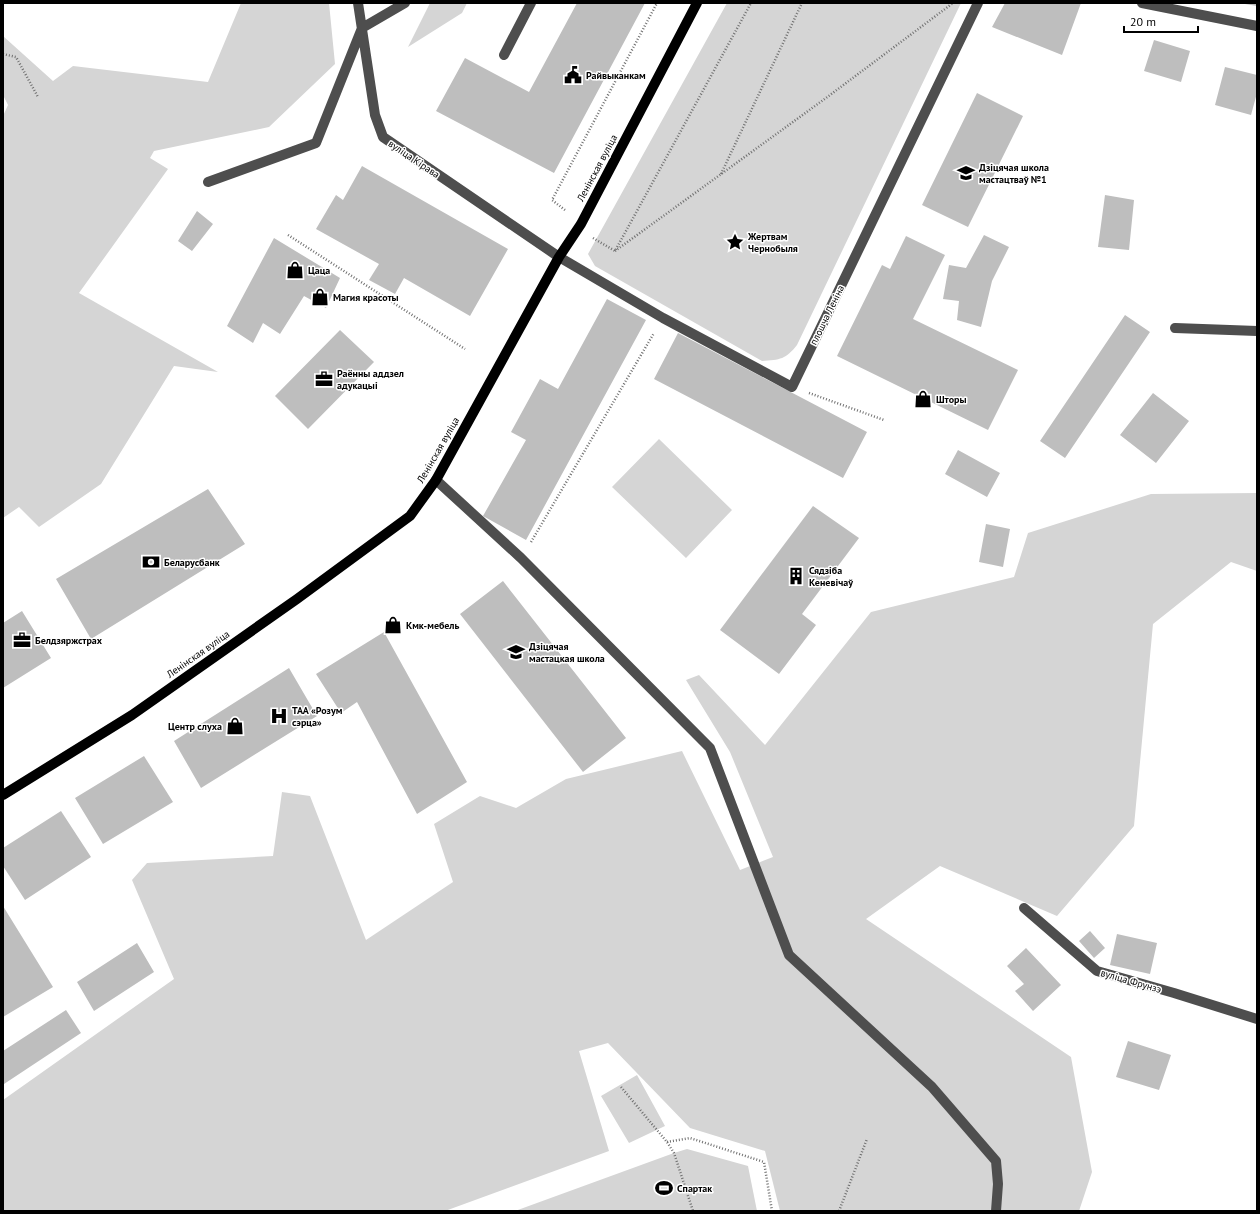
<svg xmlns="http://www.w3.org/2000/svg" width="1260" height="1214" viewBox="0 0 1260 1214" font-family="'PT Sans',sans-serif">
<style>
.green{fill:#d5d5d5}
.building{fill:#bebebe}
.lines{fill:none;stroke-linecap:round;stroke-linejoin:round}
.path{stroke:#707070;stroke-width:2.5;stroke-dasharray:1 2;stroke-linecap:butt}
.minor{stroke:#4e4e4e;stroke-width:10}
.major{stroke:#000;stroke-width:10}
.labels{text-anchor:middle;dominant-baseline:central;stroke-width:3;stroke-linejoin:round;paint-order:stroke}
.poi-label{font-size:10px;font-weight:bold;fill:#000;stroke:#fff;text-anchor:start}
.street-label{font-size:10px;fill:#000;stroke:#fff}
</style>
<rect width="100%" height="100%" fill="#fff"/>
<path class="green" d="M241 3H329L335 64 269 127 154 151 150 158 168 169 79 293 218 372 174 366 101 484 39 527 19 507 3 518V116L8 105 3 95V36L53 81 73 66 208 82Z
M430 3H467L462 13 408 47Z
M727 3H961L797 345C786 359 780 360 762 361L595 266 588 254Z
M659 439 732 510 686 558 612 487Z
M1257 493V571L1231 562 1153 624 1134 826 1057 916 940 866 866 919 1071 1057 1092 1172 1079 1211H780L765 1151 690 1128 608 1043 579 1051 609 1151 445 1211H3V1100L174 979 132 880 147 863 273 856 282 792 310 796 366 940 453 882 434 824 480 796 516 808 566 779 682 751 740 870 773 857 730 752 686 680 699 675 765 745 871 612 1014 577 1028 533 1151 494Z
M637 1075 665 1126 629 1143 601 1096Z
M687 1149 748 1166 757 1211H515L674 1153Z"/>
<path class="building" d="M577 3H645L554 173 436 111 465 58 529 92Z
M1005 3H1081L1062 55 992 27Z
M1245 3H1257V6L1245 4Z
M1154 40 1190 51 1181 82 1144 71Z
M1225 67 1257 75V93L1251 115 1215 105Z
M977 93 1023 116 968 227 922 205Z
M362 166 508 249 470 316 404 278 395 294 369 280 379 264 316 229 336 195 343 200Z
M1105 195 1134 200 1129 250 1098 247Z
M197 211 213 224 192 251 178 241Z
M984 235 1009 247 992 281 981 327 957 320 959 301 943 299 949 265 966 268Z
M906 236 945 255 913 319 1018 370 988 430 837 356 882 265 890 269Z
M274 238 340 278 326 308 304 296 280 334 263 323 253 343 227 326Z
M607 299 646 320 526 540 483 516 526 440 511 432 540 379 558 389Z
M1125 315 1150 332 1065 458 1040 441Z
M340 330 374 362 308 429 275 396Z
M678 333 867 432 843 478 654 379Z
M1153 393 1189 421 1156 463 1120 435Z
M958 450 1000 473 987 497 945 474Z
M208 489 245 544 91 639 56 579Z
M813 506 859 538 802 614 816 625 779 674 720 630Z
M986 524 1010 529 1003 567 979 562Z
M503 581 626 738 583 772 460 614Z
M22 611 51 658 3 688V623Z
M384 632 467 782 417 814 357 702 341 713 316 674Z
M289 668 317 716 201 788 174 741Z
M144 756 173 802 103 844 75 798Z
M61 811 91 857 25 900 3 866V848Z
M3 906 53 987 3 1017Z
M1090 931 1105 948 1094 958 1079 941Z
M1117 934 1157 943 1150 974 1110 965Z
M137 943 154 972 94 1011 77 982Z
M1026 948 1061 985 1033 1011 1015 991 1024 984 1007 966Z
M66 1010 81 1033 4 1084 3 1081V1051Z
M1128 1041 1171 1055 1159 1090 1116 1077Z"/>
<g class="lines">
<path class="path" d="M3 54 16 57 38 97
M721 174 802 3
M565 210 552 200 657 3
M288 235 465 349
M593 238 615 251 751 3
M615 251 826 98 953 3
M809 393 884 420
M531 542 654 333
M621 1087 667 1142 674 1153 693 1211
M667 1142 690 1138 764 1162 772 1211
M839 1211 867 1139"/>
<path class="minor" d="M358 3 375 115 383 137 559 257 663 318 792 387 978 3
M1142 3 1257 26
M504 55 531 3
M208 182 316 143 362 28 405 3
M1175 328 1257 331
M436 480 521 558 710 748 789 955 932 1087 996 1161 998 1184 996 1211
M1024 908 1097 971 1174 993 1257 1019"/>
<path class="major" d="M3 795 132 715 297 599 410 516 436 480 559 257 581 224 697 3"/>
</g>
<defs>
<g id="civic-bare" transform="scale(1.38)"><path d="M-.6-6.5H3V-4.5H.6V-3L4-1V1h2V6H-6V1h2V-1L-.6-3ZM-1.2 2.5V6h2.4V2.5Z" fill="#000" stroke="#fff" stroke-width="2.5" paint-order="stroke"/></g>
<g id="school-bare" transform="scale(1.38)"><path d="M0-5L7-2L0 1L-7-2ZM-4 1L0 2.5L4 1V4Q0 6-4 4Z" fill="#000" stroke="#fff" stroke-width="2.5" paint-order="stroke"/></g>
<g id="sight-bare" transform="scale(1.38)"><path d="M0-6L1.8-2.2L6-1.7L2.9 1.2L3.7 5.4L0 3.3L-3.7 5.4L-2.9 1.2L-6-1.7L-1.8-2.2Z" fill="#000" stroke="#fff" stroke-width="2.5" paint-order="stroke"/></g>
<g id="shop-bare" transform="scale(1.38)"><path d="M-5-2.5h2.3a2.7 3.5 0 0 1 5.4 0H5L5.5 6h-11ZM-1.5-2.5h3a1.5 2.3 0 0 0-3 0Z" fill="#000" stroke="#fff" stroke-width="2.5" paint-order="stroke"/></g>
<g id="office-bare" transform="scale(1.38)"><path d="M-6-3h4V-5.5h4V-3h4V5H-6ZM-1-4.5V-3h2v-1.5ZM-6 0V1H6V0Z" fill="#000" stroke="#fff" stroke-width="2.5" paint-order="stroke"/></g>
<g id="bank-bare" transform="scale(1.38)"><path d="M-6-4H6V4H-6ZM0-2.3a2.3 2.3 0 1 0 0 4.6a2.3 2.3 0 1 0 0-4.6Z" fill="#000" stroke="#fff" stroke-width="2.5" paint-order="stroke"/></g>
<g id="building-bare" transform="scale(1.38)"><path d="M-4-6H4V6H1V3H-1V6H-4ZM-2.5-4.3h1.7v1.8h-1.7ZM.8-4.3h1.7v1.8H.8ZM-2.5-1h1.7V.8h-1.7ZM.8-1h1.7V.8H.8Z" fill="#000" stroke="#fff" stroke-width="2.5" paint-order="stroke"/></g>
<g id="hospital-bare" transform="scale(1.38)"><path d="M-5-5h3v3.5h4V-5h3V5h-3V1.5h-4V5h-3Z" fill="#000" stroke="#fff" stroke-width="2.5" paint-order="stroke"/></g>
<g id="stadium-bare" transform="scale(1.38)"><path d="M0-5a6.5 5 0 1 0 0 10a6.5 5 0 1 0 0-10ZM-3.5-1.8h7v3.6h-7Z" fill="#000" stroke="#fff" stroke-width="2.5" paint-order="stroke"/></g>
</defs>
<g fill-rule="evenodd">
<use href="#civic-bare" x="573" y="75"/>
<use href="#school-bare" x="966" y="173"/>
<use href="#sight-bare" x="735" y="242"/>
<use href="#shop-bare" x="295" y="270"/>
<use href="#shop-bare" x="320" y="297"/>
<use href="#office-bare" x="324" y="379"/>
<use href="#shop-bare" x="923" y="399"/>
<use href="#bank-bare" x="151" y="562"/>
<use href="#building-bare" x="796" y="576"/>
<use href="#shop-bare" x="393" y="625"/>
<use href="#office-bare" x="22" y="640"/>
<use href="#school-bare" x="516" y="652"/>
<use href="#hospital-bare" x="279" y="716"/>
<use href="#shop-bare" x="235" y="726"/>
<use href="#stadium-bare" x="664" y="1188"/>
</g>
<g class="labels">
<g class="poi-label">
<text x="586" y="75">Райвыканкам</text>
<text x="979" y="167">Дзіцячая школа<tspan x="979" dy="12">мастацтваў №1</tspan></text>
<text x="748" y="236">Жертвам<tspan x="748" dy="12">Чернобыля</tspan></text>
<text x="308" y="270">Цаца</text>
<text x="333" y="297">Магия красоты</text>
<text x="337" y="373">Раённы аддзел<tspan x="337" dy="12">адукацыі</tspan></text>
<text x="936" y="399">Шторы</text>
<text x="164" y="562">Беларусбанк</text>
<text x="809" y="570">Сядзіба<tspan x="809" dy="12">Кеневічаў</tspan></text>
<text x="406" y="625">Кмк-мебель</text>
<text x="35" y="640">Белдзяржстрах</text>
<text x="529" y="646">Дзіцячая<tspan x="529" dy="12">мастацкая школа</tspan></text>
<text x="292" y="710">ТАА «Розум<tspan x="292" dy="12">сэрца»</tspan></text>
<text x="222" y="726" text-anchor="end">Центр слуха</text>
<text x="677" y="1188">Спартак</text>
</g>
<g class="street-label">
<text transform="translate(414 159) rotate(34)">вуліца Кірава</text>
<text transform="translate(597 168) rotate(-62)">Ленінская вуліца</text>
<text transform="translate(827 315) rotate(-64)">плошча Леніна</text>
<text transform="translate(438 450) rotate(-60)">Ленінская вуліца</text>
<text transform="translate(198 654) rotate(-35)">Ленінская вуліца</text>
<text transform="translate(1131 981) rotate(16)">вуліца Фрунзэ</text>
</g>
</g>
<rect width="1260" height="1214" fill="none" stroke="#000000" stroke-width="8"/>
<path d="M1124 26v6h74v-6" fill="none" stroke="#000000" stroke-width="2"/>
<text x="1130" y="26" font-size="12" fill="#000000" stroke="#ffffff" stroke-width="3" paint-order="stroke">20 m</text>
</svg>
